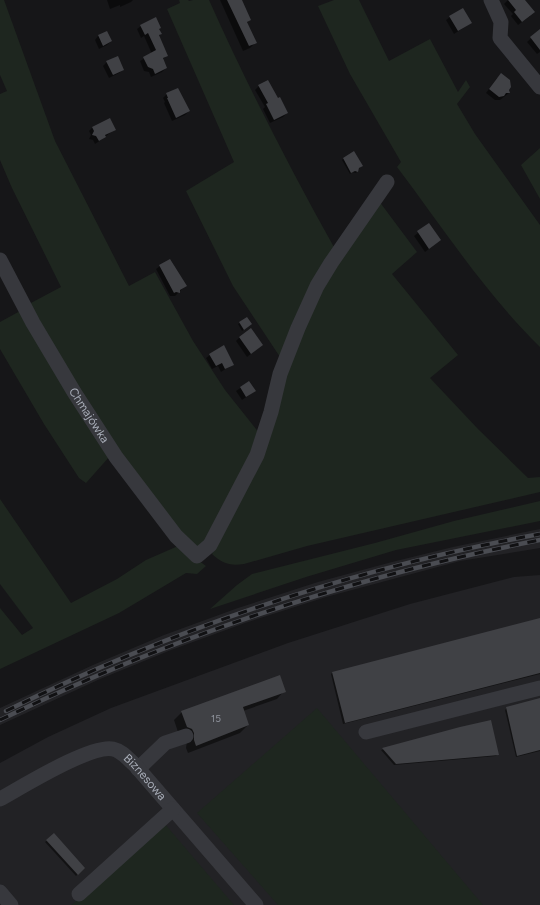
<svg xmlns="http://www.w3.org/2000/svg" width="540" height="905" viewBox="0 0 540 905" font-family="Figtree,sans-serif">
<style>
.built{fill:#222225}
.green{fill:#1e261f}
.shadow{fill:#0007}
.building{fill:#404145}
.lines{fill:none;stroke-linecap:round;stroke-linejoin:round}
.minor{stroke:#37383d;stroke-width:15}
.rail-casing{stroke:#4a4c52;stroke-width:4.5}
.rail{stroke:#111113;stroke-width:3;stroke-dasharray:9;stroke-linecap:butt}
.labels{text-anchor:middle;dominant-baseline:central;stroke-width:3.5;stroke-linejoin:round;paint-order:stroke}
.number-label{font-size:10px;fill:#8e929b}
.street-label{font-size:12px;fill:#a8adb8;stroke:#111113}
</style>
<rect width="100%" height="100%" fill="#161618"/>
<path class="built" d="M540 529V548L460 561 326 597 245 623 171 650 100 679 0 725V708L93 665 164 635 238 608 318 582 392 562 453 547Z
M540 575V905H0V763L48 737 111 708 288 643 410 604 514 577Z"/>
<path class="green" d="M0 0H4L55 141 129 286 155 272 193 341 225 390 260 434 205 546H196L181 535 120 451 76 384 29 304 61 287 12 188 0 160V94L7 91 0 75Z
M179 0H188L189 1 193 0H209C247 85 290 168 335 249L282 360 233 286 186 191 234 162 167 9 180 3Z
M334 0H359L389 61 430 39 458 92 466 80 470 87 457 104 475 134 540 225V347C485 293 443 228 397 167L401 162 350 74 318 6Z
M540 148V199L521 165Z
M379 201 417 252 392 274 458 355 430 378 478 429 528 478 540 477V492L307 546 244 564C230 566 223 564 212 554L315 298Z
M22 310 110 456 86 483 79 478 44 424 0 349V322Z
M0 499 71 603 117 579 146 560 178 546 206 566 197 574 186 573 119 613 0 669V608L22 635 33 628 0 584Z
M540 501V521L396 550 306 577 210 609 237 585 252 574 375 543 454 521Z
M317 708 483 905H278L197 813Z
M164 823 234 905H71L79 899Z"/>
<path class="shadow" d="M107 0H133L131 2 120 7V5L110 9Z
M220 0H241L250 19 247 23 256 42 250 48 243 51Z
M508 0H524L530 16 518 25 511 16 513 14 504 4Z
M450 17 471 23 454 34 446 20Z
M141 26 158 29 160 34 159 36 167 55 162 60 166 68 162 72 151 77 149 72 144 71 140 61 152 54 144 36 141 38 137 29Z
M539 31 540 52 537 54 527 42Z
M106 32 111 41 107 45 99 49 95 40 98 36Z
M107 62 123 70 119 73 109 78 103 66Z
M497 78 508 89 509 93 500 100H495L486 93Z
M259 86 278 100 287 113 283 117 270 123 263 109 265 107 255 90Z
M167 94 189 111 185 115 172 121 164 103 165 102 163 98Z
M93 127 115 129 101 140 95 144 93 140 89 139 91 135 89 131Z
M343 159 361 166 356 173 352 172 350 174 342 160Z
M429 224 440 240 425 252 414 236Z
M160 266 185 286 175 296H170L156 269Z
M240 323 249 326 242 331 238 324Z
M240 337 262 345 247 357 236 341Z
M210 355 233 364 221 372 218 366 212 369 206 358Z
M249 382 255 391 242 400 236 391Z
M540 620V674L343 724 331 674 332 673Z
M284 691 277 699 243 711 248 725 240 733 188 753 186 748 187 741 179 735 174 720 182 712Z
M540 700V752V751L516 757 505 710 507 708Z
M460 728 497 755 496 756 394 765 381 750Z
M54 835 84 868 76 876 45 842Z"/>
<path class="building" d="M227 0H242L251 20 247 22 257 43 249 46Z
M508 0H525L535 12 522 22 514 12 516 10Z
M463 8 472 23 458 31 449 16Z
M156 17 161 28 159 29 162 34 159 35 168 56 163 58 167 68 155 74 153 69 148 67 143 57 156 50 148 33 145 35 140 25Z
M540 29V50L530 37Z
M107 31 112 41 103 46 98 35Z
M118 56 124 70 113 75 106 61Z
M501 73 510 80 511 87 509 90 510 93H506L504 96 499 97 489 89Z
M268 80 278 98 280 97 288 113 274 120 266 104 268 103 258 85Z
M178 88 190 111 176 118 167 98H168L166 93Z
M110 118 116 130 105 135 106 137 99 141 96 136 92 135 94 131 92 127Z
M354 151 363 166 359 168 358 172 355 171 351 173 343 158Z
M429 223 441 240 429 249 417 231Z
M170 259 187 286 180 290V293L176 292 174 293 159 265Z
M247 317 252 324 244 330 239 322Z
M251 328 263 345 251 354 239 337Z
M224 345 234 365 225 369 222 363 216 366 209 354Z
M249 381 256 391 246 397 240 387Z
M540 618V673L345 723 332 672Z
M280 675 286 692 243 707 249 725 196 746 194 740V733L192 729 187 727 181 711Z
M540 698V750L517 756 506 707Z
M491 720 499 755 396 764 382 748 460 727Z
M54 833 85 868 78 875 46 840Z"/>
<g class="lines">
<g class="minor">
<path d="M491 0 501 22 500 38 540 87"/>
<path id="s1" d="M0 260 33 323 74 392 116 457 176 536 197 556 210 545 257 455 271 412 280 374 298 328 317 286 331 263 387 182"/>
<path d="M366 732 540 688"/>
<path d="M138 769 165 743 186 736"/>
<path id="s2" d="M0 799C22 787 91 744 113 749 122 751 128 759 135 765L256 905"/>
<path d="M0 892 11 905"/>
<path d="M79 894 173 809"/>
</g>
<g class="rail-casing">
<path id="rail" d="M6 711C175 628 355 568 540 534
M0 720C173 636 351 577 540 540"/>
</g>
<use href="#rail" class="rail"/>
</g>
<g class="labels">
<g class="number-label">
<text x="216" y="718">15</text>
</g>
<g class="street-label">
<text stroke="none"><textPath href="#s1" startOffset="179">Chmajówka</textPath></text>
<text stroke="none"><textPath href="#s2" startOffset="168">Biznesowa</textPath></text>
</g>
</g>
</svg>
